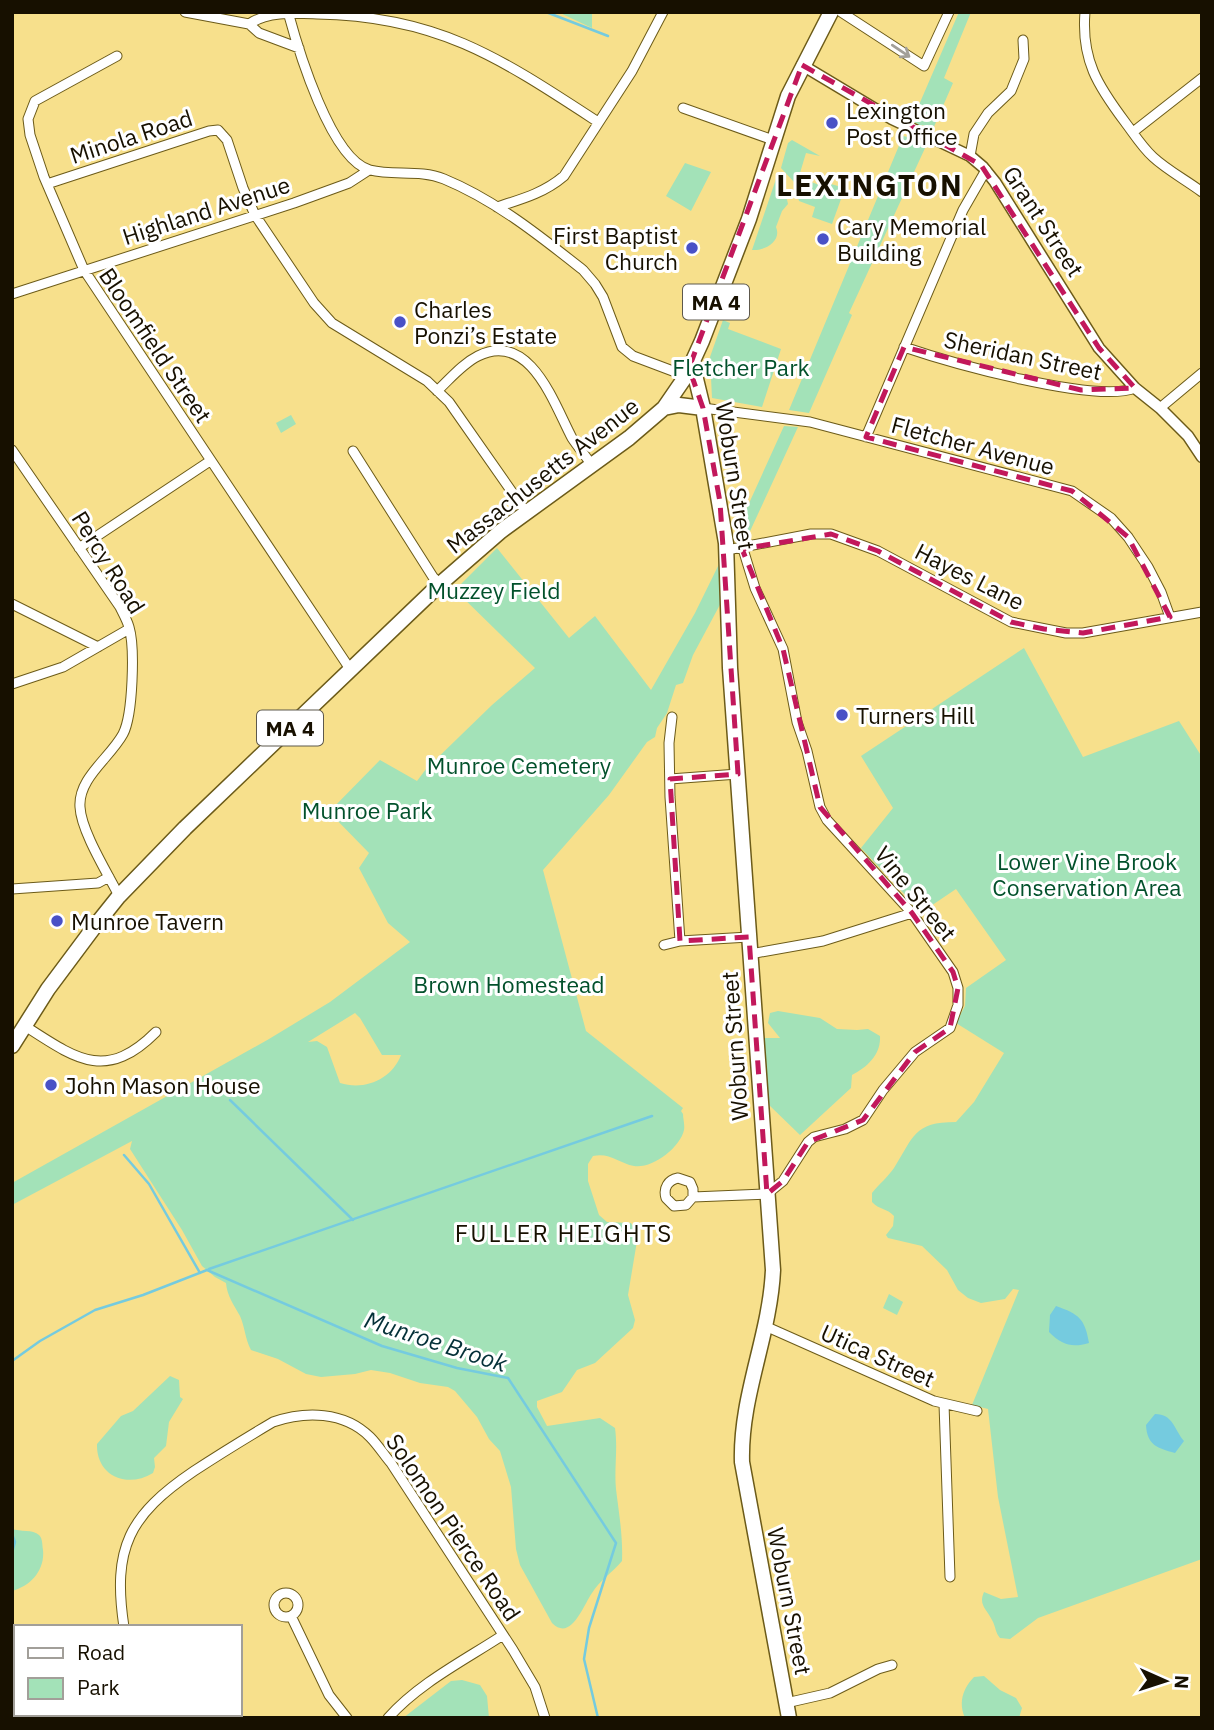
<svg xmlns="http://www.w3.org/2000/svg" width="1214" height="1730" viewBox="0 0 1214 1730" font-family="'IBM Plex Sans',sans-serif">
<style>
.green{fill:#a3e2b8;fill-rule:evenodd}
.water{fill:#75cbdf}
.lines{fill:none;stroke-linecap:round;stroke-linejoin:round}
.stream{stroke:#75cbdf;stroke-width:2.5}
.minor-casing{stroke:#6c5b19;stroke-width:11}
.tertiary-casing{stroke:#6c5b19;stroke-width:13}
.primary-casing{stroke:#6c5b19;stroke-width:17}
.minor{stroke:#fff;stroke-width:9}
.tertiary{stroke:#fff;stroke-width:10}
.primary{stroke:#fff;stroke-width:14}
.oneway{stroke:#a29f99}
.marked{fill:none;stroke:#c2185b;stroke-width:5;stroke-dasharray:14 9;stroke-linejoin:round}
.poi-dot{fill:#4951c6;stroke:#fff;stroke-width:2.5}
.labels{text-anchor:middle;dominant-baseline:central;stroke-width:6;stroke-linejoin:round;paint-order:stroke}
.shield{fill:#fff;stroke:#5d584c;stroke-width:2}
.shield-label{font-size:21px;font-weight:bold;fill:#171000}
.poi-label{font-size:23px;fill:#171000;stroke:#fff;text-anchor:start}
.street-label{font-size:23px;fill:#171000;stroke:#fff}
.park-label{font-size:23px;fill:#02512b;stroke:#fff}
.neighbourhood-label{font-size:24px;letter-spacing:2px;fill:#171000;stroke:#fff}
.water-label{font-size:24px;font-style:italic;fill:#043038;stroke:#fff}
.district-label{font-size:30px;font-weight:bold;letter-spacing:2px;fill:#171000;stroke:#fff}
</style>
<rect width="100%" height="100%" fill="#f7e08c"/>
<path class="green" d="M558 12H592V28Z
M959 12H971L944 78 953 83 933 129 922 125 915 140 926 146 849 313 852 315 809 413 789 410 903 136 912 138 918 124 912 121Z
M792 140 820 156 806 153 800 173 803 175V179L822 186 824 182 845 188 832 224 812 217 815 207 799 201 794 182 781 168 788 143Z
M685 163 711 172 691 211 666 196Z
M776 179 784 186 788 204 782 211 776 227C782 241 765 251 752 250Z
M723 320 730 323 728 329 781 349 762 407 712 398 710 357Z
M291 415 296 424 281 433 276 423Z
M784 426 798 427 746 540 736 542V532Z
M497 548 569 638 595 616 651 690 695 613 721 560 723 599 693 655 683 683 676 685 667 713 657 728 655 737 647 742 609 795 543 870 586 1031 683 1108 681 1111 683 1114C683 1119 685 1125 684 1130 680 1148 652 1169 634 1166 619 1163 609 1152 593 1156L588 1164V1181L599 1215 607 1222 631 1223 638 1235 628 1295 635 1320 633 1328 595 1363 577 1370 562 1392 537 1401V1407L547 1426 600 1418 615 1428C618 1449 614 1469 616 1489 619 1514 623 1536 622 1561 613 1572 599 1581 592 1593 583 1606 571 1642 552 1623L520 1565 516 1549 511 1487 500 1451 489 1439 477 1417 455 1391 448 1387 420 1383 390 1373 371 1370 355 1374 321 1377 306 1374 278 1359 251 1350C245 1339 245 1327 240 1316 234 1305 227 1296 226 1283L215 1277 202 1266 182 1230 130 1149 132 1141 12 1205V1183L269 1039 330 1002 410 942 388 923 359 868 369 853 329 812 380 760 417 781 426 769 492 705 535 668 455 590ZM355 1013 360 1018 382 1055H401C392 1079 365 1091 340 1083L327 1047 317 1041 308 1042Z
M1024 648 1083 757 1179 721 1202 757V1559L1038 1618 1010 1639 1000 1638C995 1632 996 1627 992 1620 987 1609 978 1605 984 1592L1001 1599 1018 1597 998 1497 988 1409 972 1405 1019 1290 1013 1289 1005 1299 981 1303 968 1298 958 1290 947 1270 922 1246 888 1238 886 1235 893 1226 894 1216C887 1208 879 1210 872 1202V1193C879 1184 887 1178 894 1168 914 1137 913 1122 956 1122L974 1102 1004 1053 956 1023 965 1006 966 988 1006 960 956 889 919 914 907 897 861 848 893 808 861 756Z
M778 1011 820 1018 837 1029 857 1030 868 1029 880 1036C881 1055 867 1067 852 1075L851 1088 800 1135 768 1104 762 1038H780L768 1023 770 1013Z
M889 1294 903 1302 897 1315 883 1308Z
M170 1376 179 1380 180 1397 183 1399 169 1422 166 1446 154 1458 155 1467 153 1473C127 1489 96 1476 97 1444L121 1416 133 1411Z
M12 1529C20 1532 33 1529 39 1535 43 1539 42 1545 43 1550 45 1570 31 1586 12 1591Z
M984 1676 1000 1690 1016 1698 1022 1708 1019 1718H965C958 1703 963 1688 974 1677Z
M462 1680 480 1685 487 1696 489 1718H403L451 1681Z"/>
<path class="water" d="M1056 1306C1079 1314 1085 1319 1089 1343 1072 1348 1062 1345 1049 1332L1050 1315Z
M1155 1414C1173 1414 1174 1429 1184 1441L1175 1453C1157 1448 1147 1445 1146 1425Z
M12 1668 16 1670V1714H60L58 1718H12Z"/>
<g class="lines">
<path class="stream" d="M546 12 608 36
M230 1100 353 1220
M124 1155 149 1184 200 1273
M209 1269 652 1116
M12 1361 40 1341 95 1310 143 1295 207 1270 382 1346 457 1368 508 1378 616 1543 589 1628 584 1659 598 1718
M12 1534 15 1542 12 1553"/>
<g class="minor-casing">
<path id="minor" d="M185 12 249 24C268 11 294 13 317 14 438 16 500 58 598 122
M288 12C298 49 331 160 370 170 394 176 420 169 444 179 495 200 540 236 583 270L595 284 603 297 622 347 633 356 686 376
M841 12 924 66 949 12
M1085 12C1081 60 1098 86 1125 122 1134 134 1142 147 1153 157 1167 170 1186 180 1202 192
M249 24 259 33 299 48
M117 56 35 101 28 119 30 135 44 177 84 270 350 669
M683 108 773 140
M1133 132 1202 78
M970 156 974 134 988 113 1011 91 1024 59 1023 40
M47 184 209 131 218 130 227 140 243 188 255 215 314 303 332 323 427 381 449 402 526 512
M497 207C522 199 544 193 564 176L632 71 663 12
M12 294 294 203 349 183 369 170
M904 347C948 362 1095 404 1135 388
M437 391C450 379 462 364 478 356 530 330 554 404 572 438 578 447 585 455 591 464
M703 408 810 422 1072 491 1111 518 1128 537 1148 567 1161 592 1170 617
M1160 408 1202 373
M866 437 963 210 986 170
M12 450 120 607C123 613 127 620 129 627 135 647 133 715 123 734 110 758 78 778 80 807 81 831 108 874 119 896
M353 451 433 577 440 584
M79 548 210 461
M727 550 811 534H831L878 551 1011 622 1066 633H1083L1202 612
M12 604 98 647
M12 684 63 667 129 629
M672 717 669 743 670 797 680 941
M670 779 738 774
M12 889 98 883 109 877
M664 945 680 941 749 937
M750 954 823 941 912 913
M25 1026C76 1059 106 1082 156 1032
M693 1197 686 1205 674 1206 666 1198C663 1188 668 1180 678 1178L690 1182 693 1189V1197L767 1194 783 1181 808 1142 814 1137 845 1129 863 1120 883 1090 915 1052 950 1028 958 1005V988L953 972 912 913 827 820 820 807 807 751 797 722 783 649 755 588 743 549
M765 1326 934 1401 977 1411
M944 1404 950 1577
M274 1605a12 12 0 1 1 24 0a12 12 0 1 1-24 0Z
M291 1616 329 1695 347 1718
M124 1627C112 1548 129 1515 194 1471 220 1454 246 1438 273 1422 305 1411 344 1411 370 1437 378 1445 384 1455 391 1463L513 1650 535 1687 545 1718
M786 1703 830 1693 878 1669 892 1665
M115 1718 117 1714
M388 1718C419 1683 465 1660 503 1635"/>
</g>
<g class="tertiary-casing">
<path id="tertiary" d="M802 65 892 119 970 156 983 167 995 182 1099 348 1135 388 1160 408 1188 436 1202 457"/>
</g>
<g class="primary-casing">
<path id="primary" d="M689 368 696 379 703 408 726 543 730 668 773 1270C770 1336 740 1396 742 1462L789 1718
M664 408 679 405 703 408
M12 1046 48 989 95 926 119 896 185 828 440 584 501 531 629 438 664 408 686 376 702 341 749 219 788 96 831 12"/>
</g>
<use href="#minor" class="minor"/>
<use href="#tertiary" class="tertiary"/>
<use href="#primary" class="primary"/>
</g>
<defs><path id="oneway-shaft" d="M-6 0H5M1.5-3L5.5 0L1.5 3" fill="none" stroke-width="1.6" stroke-linecap="round" stroke-linejoin="round" transform="scale(1.75)"/></defs>
<use class="oneway" href="#oneway-shaft" transform="translate(901 51) rotate(34)"/>
<path class="marked" d="M802 65 981 165 1099 348 1135 388 1081 390 904 347 866 437 1072 491 1128 537 1170 617 1083 633 1044 629 1011 622 878 551 831 534 742 549 783 649 820 807 912 913 953 972 958 988 950 1028 915 1052 863 1120 808 1142 783 1181 767 1194 749 937 680 941 670 779 738 774 720 502 703 408 689 368Z"/>
<g class="poi-dot">
<circle cx="832" cy="123" r="7"/>
<circle cx="823" cy="239" r="7"/>
<circle cx="692" cy="248" r="7"/>
<circle cx="400" cy="322" r="7"/>
<circle cx="842" cy="715" r="7"/>
<circle cx="57" cy="921" r="7"/>
<circle cx="51" cy="1085" r="7"/>
</g>
<g class="labels">
<g class="shield">
<rect x="683" y="284.5" width="66" height="35" rx="5"/>
<rect x="257" y="710.5" width="66" height="35" rx="5"/>
</g>
<g class="shield-label">
<text x="716" y="302">MA 4</text>
<text x="290" y="728">MA 4</text>
</g>
<g class="poi-label">
<text x="846" y="110">Lexington<tspan x="846" dy="26">Post Office</tspan></text>
<text x="837" y="226">Cary Memorial<tspan x="837" dy="26">Building</tspan></text>
<text x="678" y="235" text-anchor="end">First Baptist<tspan x="678" dy="26">Church</tspan></text>
<text x="414" y="309">Charles<tspan x="414" dy="26">Ponzi’s Estate</tspan></text>
<text x="856" y="715">Turners Hill</text>
<text x="71" y="921">Munroe Tavern</text>
<text x="65" y="1085">John Mason House</text>
</g>
<g class="street-label">
<text transform="translate(131 136) rotate(-18)">Minola Road</text>
<text transform="translate(206 210) rotate(-18)">Highland Avenue</text>
<text transform="translate(1044 221) rotate(57)">Grant Street</text>
<text transform="translate(156 345) rotate(56)">Bloomfield Street</text>
<text transform="translate(1023 355) rotate(12)">Sheridan Street</text>
<text transform="translate(973 445) rotate(15)">Fletcher Avenue</text>
<text transform="translate(542 475) rotate(-38)">Massachusetts Avenue</text>
<text transform="translate(736 476) rotate(81)">Woburn Street</text>
<text transform="translate(109 562) rotate(58)">Percy Road</text>
<text transform="translate(970 576) rotate(27)">Hayes Lane</text>
<text transform="translate(916 893) rotate(51)">Vine Street</text>
<text transform="translate(734 1046) rotate(-94)">Woburn Street</text>
<text transform="translate(878 1355) rotate(24)">Utica Street</text>
<text transform="translate(454 1527) rotate(56)">Solomon Pierce Road</text>
<text transform="translate(790 1601) rotate(79)">Woburn Street</text>
</g>
<g class="park-label">
<text x="741" y="367">Fletcher Park</text>
<text x="494" y="590">Muzzey Field</text>
<text x="519" y="765">Munroe Cemetery</text>
<text x="367" y="810">Munroe Park</text>
<text x="1087" y="861">Lower Vine Brook<tspan x="1087" dy="26">Conservation Area</tspan></text>
<text x="509" y="984">Brown Homestead</text>
</g>
<g class="neighbourhood-label">
<text x="564" y="1233">FULLER HEIGHTS</text>
</g>
<g class="water-label">
<text transform="translate(436 1341) rotate(18)">Munroe Brook</text>
</g>
<g class="district-label">
<text x="870" y="184">LEXINGTON</text>
</g>
</g>
<rect width="1214" height="1730" fill="none" stroke="#171000" stroke-width="28"/>
<rect x="14" y="1625" width="228" height="91" fill="#ffffff" stroke="#a29f99" stroke-width="2"/>
<rect x="28" y="1648" width="35" height="10" fill="#ffffff" stroke="#a29f99" stroke-width="2"/>
<text x="77" y="1660" font-size="21" fill="#171000">Road</text>
<rect x="28" y="1678" width="35" height="21" fill="#a3e2b8" stroke="#a29f99" stroke-width="2"/>
<text x="77" y="1695" font-size="21" fill="#171000">Park</text>
<g transform="translate(1165 1681) rotate(93)" stroke="#ffffff" stroke-width="5" paint-order="stroke">
<path d="M0-5L12 26L0 18L-12 26Z" fill="#171000"/>
<text y="-10" font-size="19" font-weight="bold" text-anchor="middle" fill="#171000">N</text>
</g>
</svg>
